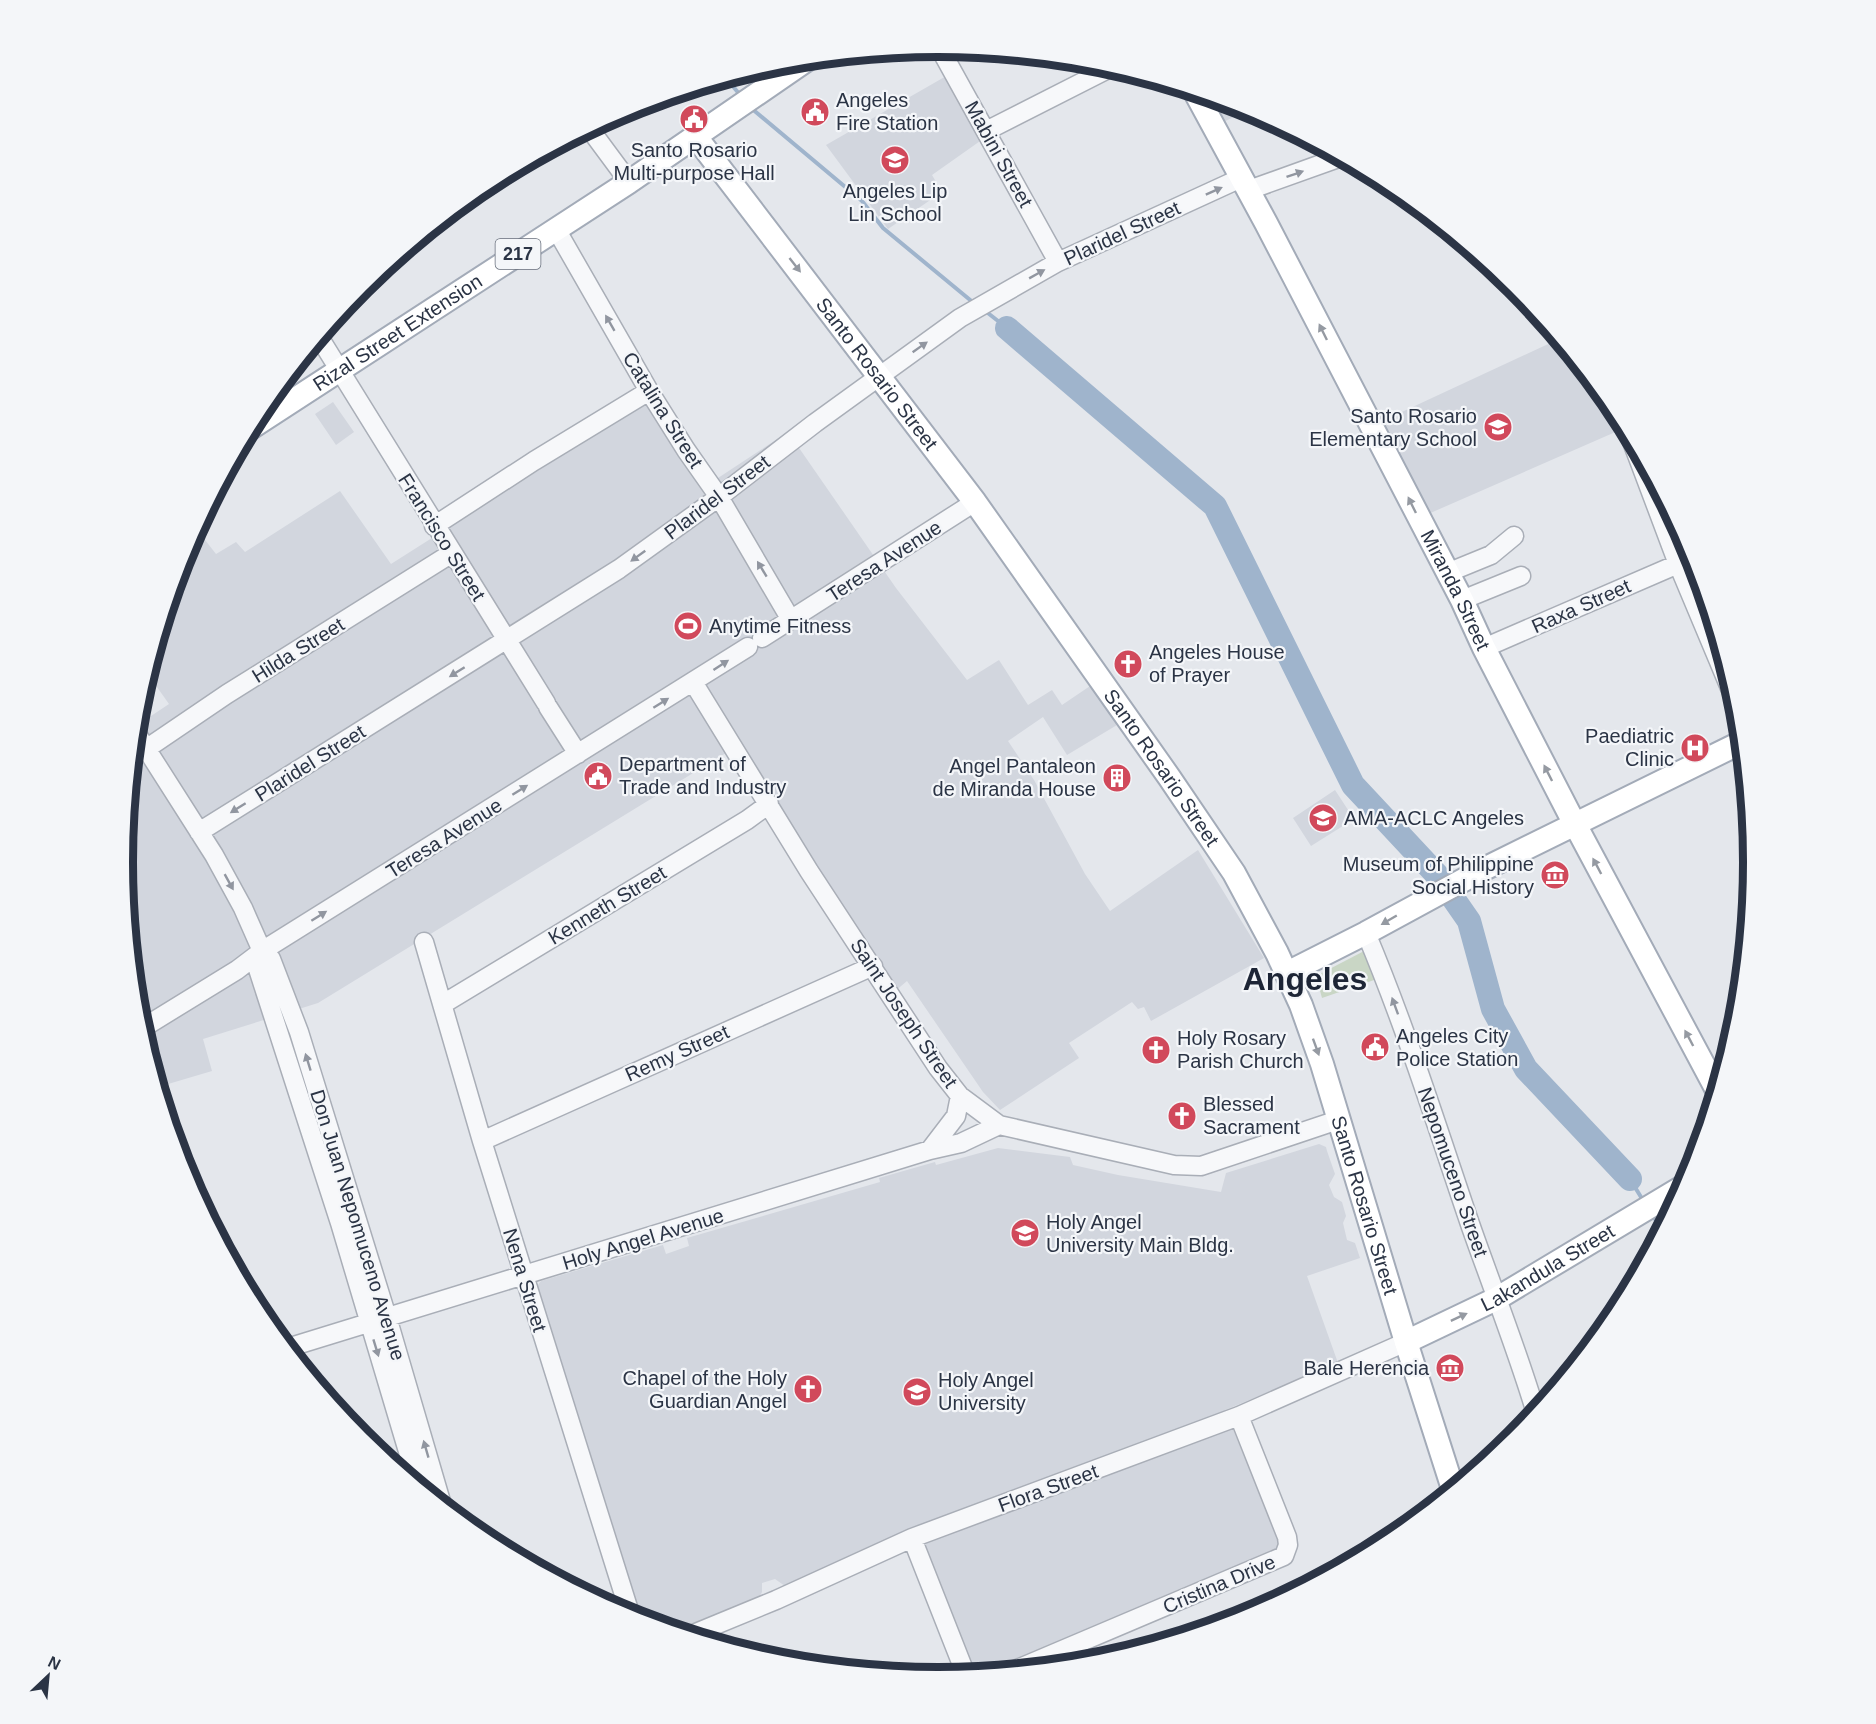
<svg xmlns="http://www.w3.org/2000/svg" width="1876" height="1724" viewBox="0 0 1876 1724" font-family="Helvetica,sans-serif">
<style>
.built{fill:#d2d6de}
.green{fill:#c9d6c5}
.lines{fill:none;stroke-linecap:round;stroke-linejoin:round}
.stream{stroke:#9fb4cc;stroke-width:4}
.river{stroke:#9fb4cc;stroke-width:24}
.minor-casing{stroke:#a9aeb7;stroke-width:21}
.major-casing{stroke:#a3abb8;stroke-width:26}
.minor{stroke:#f7f8fa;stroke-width:18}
.major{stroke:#fff;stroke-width:22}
.oneway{fill:#9196a0}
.oneway2{fill:#959aa2}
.labels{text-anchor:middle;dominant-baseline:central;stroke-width:4.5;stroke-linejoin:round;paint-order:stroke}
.shield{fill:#f4f6f9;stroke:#676e7b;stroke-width:1.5}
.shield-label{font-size:18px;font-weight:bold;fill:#2b3445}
.poi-label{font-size:20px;fill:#2b3445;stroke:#f4f6f9;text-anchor:start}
.street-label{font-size:20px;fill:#2b3445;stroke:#f4f6f9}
.town-label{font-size:32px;font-weight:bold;fill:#1d2536;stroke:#f4f6f9}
.rim{fill:none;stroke:#2b3445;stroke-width:8}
</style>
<rect width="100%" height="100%" fill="#e4e7ec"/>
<path class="built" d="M948 75 983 139 932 175 942 192 888 229 826 145Z
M1205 95 1250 109H1251L1219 124Z
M1559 339 1605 395 1620 430 1419 518 1376 424Z
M660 393 718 478 788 432 896 588 967 680 999 660 1028 705 1052 690 1062 705 1096 682 1122 722 1067 755 1043 717 1008 741 1034 780 1085 874 1110 911 1198 850 1264 958 1151 1021 1144 1007 1138 1009 1132 1002 1069 1043 1079 1058 1000 1110 983 1092 907 981 894 992 734 748 318 1003 203 1039 212 1071 158 1087 138 1021 123 862 136 726 169 704 147 673 187 544 202 536 216 554 236 542 245 552 340 491 391 564Z
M333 402 354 432 336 445 315 414Z
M1335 790 1354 819 1311 846 1293 818Z
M1319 1144 1326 1147 1327 1151 1335 1174 1329 1185 1334 1197 1342 1202 1346 1216 1343 1223 1347 1240 1355 1243 1360 1258 1307 1276 1338 1363 1225 1410 1280 1542 1275 1556 992 1672 977 1674 971 1669 916 1530 785 1586 775 1579 762 1583V1592L758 1600 680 1632 637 1619 536 1293 537 1286 541 1281 663 1245 666 1254 689 1246 687 1238 880 1182 879 1178 935 1162 936 1165 998 1148 1070 1157 1073 1165 1118 1175 1221 1192 1226 1173Z"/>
<path class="green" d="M1366 950 1377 979 1322 998 1316 976Z"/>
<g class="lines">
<path class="stream" d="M726 78 741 96
M751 108 862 201 883 228 975 304
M984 310 1007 328
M1630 1179 1644 1202
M1651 1213 1662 1230"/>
<path class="river" d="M1007 328 1215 506 1353 785 1437 875 1469 921 1493 1009 1526 1069 1630 1179"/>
<g class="minor-casing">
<path id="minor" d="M939 47 1058 262
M589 128 629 182
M986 131 1112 67
M1249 190 1341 157
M556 229 649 391 686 450 719 497 791 620
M319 337 546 703
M1628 431 1678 564 1738 707
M434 526 534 461 649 391
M1447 573 1491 555 1514 536
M1462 600 1521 576
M762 638 975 502
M1484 648 1678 564
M693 682 809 871 938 1068 960 1096 999 1125 1174 1165 1201 1166 1338 1120
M548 707 578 754
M135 731 214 855 243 908 262 951 271 959 299 1032 387 1317 442 1505
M146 749 227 694 452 553
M199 832 619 569 719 497 815 423 960 318 1058 262 1241 178
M1366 933C1406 1028 1437 1127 1470 1224 1492 1287 1517 1349 1536 1413
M424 942 482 1141 631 1617
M262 951 257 966 340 1223 418 1485
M443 1004 747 820 769 804
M141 1029 237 970 262 951 748 647
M482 1141 873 966
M930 1150 956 1116 960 1096
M287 1348 930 1150 961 1143 999 1125
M912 1538 966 1675
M691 1635 776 1600 912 1538 1239 1416 1406 1342
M1015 1670 1284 1556 1288 1545 1287 1537 1239 1416"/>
</g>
<g class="major-casing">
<g id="major">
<path id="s1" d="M1195 92 1266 223 1462 600 1484 648 1569 813 1717 1090"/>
<path id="s2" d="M696 137 975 502 1169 777 1234 873 1277 953 1301 1005 1322 1064 1406 1342 1453 1489"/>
<path id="s3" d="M249 429 629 182 808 59"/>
<path d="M1287 973 1366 933 1482 870 1742 742"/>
<path id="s4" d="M1406 1342 1496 1299 1686 1185"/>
</g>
</g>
<use href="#minor" class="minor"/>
<use href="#major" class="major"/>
</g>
<defs><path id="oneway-solid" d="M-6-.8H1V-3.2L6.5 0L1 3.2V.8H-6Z" transform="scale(1.5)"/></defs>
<g class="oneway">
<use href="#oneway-solid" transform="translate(1295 174) rotate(-19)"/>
<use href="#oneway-solid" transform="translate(1214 191) rotate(-24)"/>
<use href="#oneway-solid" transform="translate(1037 274) rotate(-29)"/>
<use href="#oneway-solid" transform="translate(610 323) rotate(-120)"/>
<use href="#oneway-solid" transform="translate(920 347) rotate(-35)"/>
<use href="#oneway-solid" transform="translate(638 556) rotate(144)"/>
<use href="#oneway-solid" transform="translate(762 569) rotate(-121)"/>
<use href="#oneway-solid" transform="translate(721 665) rotate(-33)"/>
<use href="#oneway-solid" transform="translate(457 672) rotate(148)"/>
<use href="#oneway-solid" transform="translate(661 703) rotate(-32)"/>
<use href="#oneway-solid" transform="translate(520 790) rotate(-32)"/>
<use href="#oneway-solid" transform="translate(238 808) rotate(148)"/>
<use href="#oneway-solid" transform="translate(229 882) rotate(61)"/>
<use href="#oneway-solid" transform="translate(319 916) rotate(-32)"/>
<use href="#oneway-solid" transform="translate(1395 1006) rotate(-110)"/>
<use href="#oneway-solid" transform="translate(308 1062) rotate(-107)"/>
<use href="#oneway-solid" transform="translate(376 1348) rotate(73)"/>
<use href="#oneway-solid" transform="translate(426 1449) rotate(-106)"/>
</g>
<g class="oneway2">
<use href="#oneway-solid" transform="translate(795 265) rotate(52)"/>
<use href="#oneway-solid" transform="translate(1323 332) rotate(-116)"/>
<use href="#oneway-solid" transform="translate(1412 505) rotate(-116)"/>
<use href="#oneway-solid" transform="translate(1548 773) rotate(-117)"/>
<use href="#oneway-solid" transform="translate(1597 866) rotate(-118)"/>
<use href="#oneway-solid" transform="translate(1389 920) rotate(150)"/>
<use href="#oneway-solid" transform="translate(1689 1038) rotate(-118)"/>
<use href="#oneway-solid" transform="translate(1316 1047) rotate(70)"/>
<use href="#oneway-solid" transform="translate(1459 1317) rotate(-25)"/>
</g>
<defs>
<g id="civic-disc" transform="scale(1.5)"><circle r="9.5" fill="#d1495b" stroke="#f4f6f9"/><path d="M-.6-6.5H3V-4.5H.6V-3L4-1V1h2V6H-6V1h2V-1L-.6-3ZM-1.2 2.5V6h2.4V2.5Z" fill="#fff"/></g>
<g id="school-disc" transform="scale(1.5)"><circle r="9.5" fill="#d1495b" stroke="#f4f6f9"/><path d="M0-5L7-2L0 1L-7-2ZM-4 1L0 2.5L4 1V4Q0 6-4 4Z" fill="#fff"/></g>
<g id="stadium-disc" transform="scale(1.5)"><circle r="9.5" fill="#d1495b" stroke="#f4f6f9"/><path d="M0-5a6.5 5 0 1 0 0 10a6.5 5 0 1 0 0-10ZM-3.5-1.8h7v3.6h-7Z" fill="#fff"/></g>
<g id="church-disc" transform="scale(1.5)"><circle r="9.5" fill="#d1495b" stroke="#f4f6f9"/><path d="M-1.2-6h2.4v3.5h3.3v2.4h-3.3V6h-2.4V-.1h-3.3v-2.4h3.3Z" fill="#fff"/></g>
<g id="hospital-disc" transform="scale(1.5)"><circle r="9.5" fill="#d1495b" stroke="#f4f6f9"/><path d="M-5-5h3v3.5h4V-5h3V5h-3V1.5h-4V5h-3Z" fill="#fff"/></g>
<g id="building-disc" transform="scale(1.5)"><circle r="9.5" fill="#d1495b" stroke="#f4f6f9"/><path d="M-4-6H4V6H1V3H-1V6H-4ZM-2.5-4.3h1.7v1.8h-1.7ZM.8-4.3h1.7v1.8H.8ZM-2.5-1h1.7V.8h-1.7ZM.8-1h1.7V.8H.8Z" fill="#fff"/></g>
<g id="university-disc" transform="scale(1.5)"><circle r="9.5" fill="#d1495b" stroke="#f4f6f9"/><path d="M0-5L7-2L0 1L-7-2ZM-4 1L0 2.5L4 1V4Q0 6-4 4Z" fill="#fff"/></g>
<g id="museum-disc" transform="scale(1.5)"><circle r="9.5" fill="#d1495b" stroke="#f4f6f9"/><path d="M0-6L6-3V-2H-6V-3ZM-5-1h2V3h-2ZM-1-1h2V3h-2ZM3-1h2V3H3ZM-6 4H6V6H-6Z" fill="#fff"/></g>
</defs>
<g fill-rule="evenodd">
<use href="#civic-disc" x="815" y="112"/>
<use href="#civic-disc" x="694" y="119"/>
<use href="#school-disc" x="895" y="160"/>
<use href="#school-disc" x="1498" y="427"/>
<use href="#stadium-disc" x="688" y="626"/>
<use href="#church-disc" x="1128" y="664"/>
<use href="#hospital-disc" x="1695" y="748"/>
<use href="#civic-disc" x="598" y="776"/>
<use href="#building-disc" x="1117" y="778"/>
<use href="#university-disc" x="1323" y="818"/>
<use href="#museum-disc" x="1555" y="875"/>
<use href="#civic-disc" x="1375" y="1047"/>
<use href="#church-disc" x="1156" y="1050"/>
<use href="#church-disc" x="1182" y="1116"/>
<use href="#university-disc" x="1025" y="1233"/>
<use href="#museum-disc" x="1450" y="1368"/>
<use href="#church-disc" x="808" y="1389"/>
<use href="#university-disc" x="917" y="1392"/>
</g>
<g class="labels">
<rect class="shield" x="495.5" y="239" width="45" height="30" rx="4.5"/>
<g class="shield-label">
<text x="518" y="254">217</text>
</g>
<g class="poi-label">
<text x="836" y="100">Angeles<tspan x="836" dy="23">Fire Station</tspan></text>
<text x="694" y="150" text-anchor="middle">Santo Rosario<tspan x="694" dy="23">Multi-purpose Hall</tspan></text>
<text x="895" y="191" text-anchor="middle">Angeles Lip<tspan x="895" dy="23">Lin School</tspan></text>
<text x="1477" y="416" text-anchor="end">Santo Rosario<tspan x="1477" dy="23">Elementary School</tspan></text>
<text x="709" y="626">Anytime Fitness</text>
<text x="1149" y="652">Angeles House<tspan x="1149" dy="23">of Prayer</tspan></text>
<text x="1674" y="736" text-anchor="end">Paediatric<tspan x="1674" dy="23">Clinic</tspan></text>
<text x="619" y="764">Department of<tspan x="619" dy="23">Trade and Industry</tspan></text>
<text x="1096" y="766" text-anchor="end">Angel Pantaleon<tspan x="1096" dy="23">de Miranda House</tspan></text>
<text x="1344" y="818">AMA-ACLC Angeles</text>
<text x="1534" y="864" text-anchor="end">Museum of Philippine<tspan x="1534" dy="23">Social History</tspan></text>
<text x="1396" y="1036">Angeles City<tspan x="1396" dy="23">Police Station</tspan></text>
<text x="1177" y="1038">Holy Rosary<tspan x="1177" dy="23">Parish Church</tspan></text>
<text x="1203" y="1104">Blessed<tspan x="1203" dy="23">Sacrament</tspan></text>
<text x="1046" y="1222">Holy Angel<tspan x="1046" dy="23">University Main Bldg.</tspan></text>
<text x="1429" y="1368" text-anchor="end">Bale Herencia</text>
<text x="787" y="1378" text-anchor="end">Chapel of the Holy<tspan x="787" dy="23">Guardian Angel</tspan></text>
<text x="938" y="1380">Holy Angel<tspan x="938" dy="23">University</tspan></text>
</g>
<g class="street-label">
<text transform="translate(999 154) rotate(61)">Mabini Street</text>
<text transform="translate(1122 233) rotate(-25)">Plaridel Street</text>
<text stroke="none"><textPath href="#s3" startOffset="177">Rizal Street Extension</textPath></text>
<text stroke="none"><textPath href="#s2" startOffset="298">Santo Rosario Street</textPath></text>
<text transform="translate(663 410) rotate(58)">Catalina Street</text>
<text transform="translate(717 497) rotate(-37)">Plaridel Street</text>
<text transform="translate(442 537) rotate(58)">Francisco Street</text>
<text transform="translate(884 561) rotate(-33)">Teresa Avenue</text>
<text stroke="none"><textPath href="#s1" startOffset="562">Miranda Street</textPath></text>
<text transform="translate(1581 606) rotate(-24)">Raxa Street</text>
<text transform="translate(298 650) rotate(-32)">Hilda Street</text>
<text transform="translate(310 763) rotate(-32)">Plaridel Street</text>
<text stroke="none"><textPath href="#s2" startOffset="784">Santo Rosario Street</textPath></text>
<text transform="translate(444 838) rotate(-32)">Teresa Avenue</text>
<text transform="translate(607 905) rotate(-31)">Kenneth Street</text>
<text transform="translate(904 1013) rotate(56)">Saint Joseph Street</text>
<text transform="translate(677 1053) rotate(-24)">Remy Street</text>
<text transform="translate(1453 1172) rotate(71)">Nepomuceno Street</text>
<text stroke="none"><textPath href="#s2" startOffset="1270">Santo Rosario Street</textPath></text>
<text transform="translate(358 1225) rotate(73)">Don Juan Nepomuceno Avenue</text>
<text transform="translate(643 1239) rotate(-17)">Holy Angel Avenue</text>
<text stroke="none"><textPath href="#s4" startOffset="160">Lakandula Street</textPath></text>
<text transform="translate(525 1280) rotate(73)">Nena Street</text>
<text transform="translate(1048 1488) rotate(-20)">Flora Street</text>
<text transform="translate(1219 1584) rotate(-23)">Cristina Drive</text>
</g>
<g class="town-label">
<text x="1305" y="979">Angeles</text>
</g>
</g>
<path d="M0 0H1876V1724H0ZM133 862a805 805 0 1 1 1610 0a805 805 0 1 1-1610 0Z" fill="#f4f6f9" fill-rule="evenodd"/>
<path class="rim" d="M133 862a805 805 0 1 1 1610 0a805 805 0 1 1-1610 0Z"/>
<g transform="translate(48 1676) rotate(26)" stroke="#f4f6f9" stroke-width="4.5" paint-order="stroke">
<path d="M0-4.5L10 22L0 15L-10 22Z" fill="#2b3445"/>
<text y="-9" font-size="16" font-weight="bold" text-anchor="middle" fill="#2b3445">N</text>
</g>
</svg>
